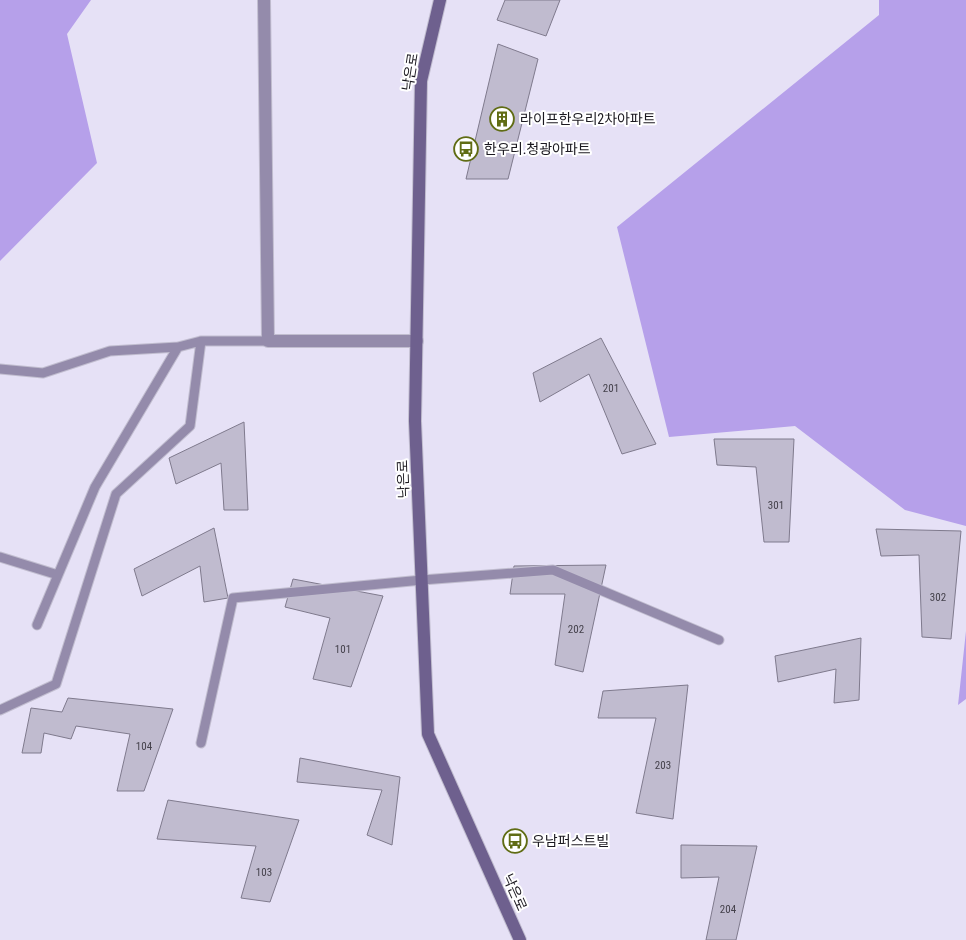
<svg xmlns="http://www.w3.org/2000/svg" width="966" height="940" viewBox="0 0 966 940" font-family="'Roboto Condensed','Noto Sans KR',sans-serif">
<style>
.forest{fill:#b6a0ea}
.building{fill:#c0bbcf;stroke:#7f7a8d}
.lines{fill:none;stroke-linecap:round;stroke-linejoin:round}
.service-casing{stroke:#c1bdcf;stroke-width:11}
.minor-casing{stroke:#c1bdcf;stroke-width:14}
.secondary-casing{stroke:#c1bdcf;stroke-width:14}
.service{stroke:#948bab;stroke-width:9}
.minor{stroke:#948bab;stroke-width:12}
.secondary{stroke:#6e608e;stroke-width:12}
.labels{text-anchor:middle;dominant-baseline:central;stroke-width:4;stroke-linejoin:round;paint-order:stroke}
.number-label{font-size:11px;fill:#44414b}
.street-label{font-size:14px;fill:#1a181f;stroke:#fff}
.poi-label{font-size:14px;fill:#1a181f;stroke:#fff;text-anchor:start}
</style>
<rect width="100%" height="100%" fill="#e6e1f6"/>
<path class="forest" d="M0 0H91L67 34 97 163 0 261Z
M879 0H966V526L905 510 795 426 669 437 617 227 879 15Z
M966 631V699L958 705Z"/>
<path class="building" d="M505 0H560L546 36 497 20Z
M498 44 538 59 508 179H466Z
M601 338 656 444 622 454 589 374 540 402 533 373Z
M244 422 248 510H224L221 463 176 484 169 458Z
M714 439H794L789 542H764L756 467 717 465Z
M214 528 228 598 204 602 200 566 142 596 134 569Z
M876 529 961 531 951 639 922 637 919 555 881 556Z
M606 565 583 672 555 665 565 594H510L514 566Z
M293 579 383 596 351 687 313 679 330 618 285 607Z
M861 638 859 700 834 703 836 669 778 682 775 656Z
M688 685 673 819 636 813 656 718H598L603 691Z
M68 698 173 709 144 791H117L130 734 76 726 71 739 44 733 41 753H22L31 708 62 712Z
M300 758 400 777 392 845 367 835 382 790 297 782Z
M168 800 299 820 270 902 241 898 256 846 157 839Z
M681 845 757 846 736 940H706L719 877 681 878Z"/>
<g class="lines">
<g class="service-casing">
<path id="service" d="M0 369 43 373 110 351 178 347
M0 557 58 575
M37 625 95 487 178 347 201 341
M0 710 56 684 116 494 190 426 201 341H268
M201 743 233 598 422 580 553 570 719 640"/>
</g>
<g class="minor-casing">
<path id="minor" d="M264 0 268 341H417"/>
</g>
<g class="secondary-casing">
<path id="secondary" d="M440 0 421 81 415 421 428 734 520 940"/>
</g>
<use href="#service" class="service"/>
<use href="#minor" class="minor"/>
<use href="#secondary" class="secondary"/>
</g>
<defs>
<g id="building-ring" transform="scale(1.25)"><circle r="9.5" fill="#fff" stroke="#606c14" stroke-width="1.5"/><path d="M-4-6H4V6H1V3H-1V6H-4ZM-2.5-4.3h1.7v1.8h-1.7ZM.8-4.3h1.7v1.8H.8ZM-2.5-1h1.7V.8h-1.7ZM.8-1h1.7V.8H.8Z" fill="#606c14"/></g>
<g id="bus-ring" transform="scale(1.25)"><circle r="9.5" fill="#fff" stroke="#606c14" stroke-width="1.5"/><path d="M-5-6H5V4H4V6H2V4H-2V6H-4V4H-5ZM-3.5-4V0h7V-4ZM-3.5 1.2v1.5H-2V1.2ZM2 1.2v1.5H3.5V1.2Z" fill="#606c14"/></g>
</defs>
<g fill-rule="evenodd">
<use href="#building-ring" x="502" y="119"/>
<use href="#bus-ring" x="466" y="149"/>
<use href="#bus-ring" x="515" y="841"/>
</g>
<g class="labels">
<g class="number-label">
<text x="611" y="388">201</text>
<text x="776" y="505">301</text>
<text x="938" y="597">302</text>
<text x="576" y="629">202</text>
<text x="343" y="649">101</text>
<text x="144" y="746">104</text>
<text x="663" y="765">203</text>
<text x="264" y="872">103</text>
<text x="728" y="909">204</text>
</g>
<g class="street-label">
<text transform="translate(410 72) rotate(-81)">낙은로</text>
<text transform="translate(403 479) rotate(-92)">낙은로</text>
<text transform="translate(515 892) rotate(66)">낙은로</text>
</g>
<g class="poi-label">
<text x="520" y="119">라이프한우리2차아파트</text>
<text x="484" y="149">한우리.청광아파트</text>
<text x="532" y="841">우남퍼스트빌</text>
</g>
</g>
</svg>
